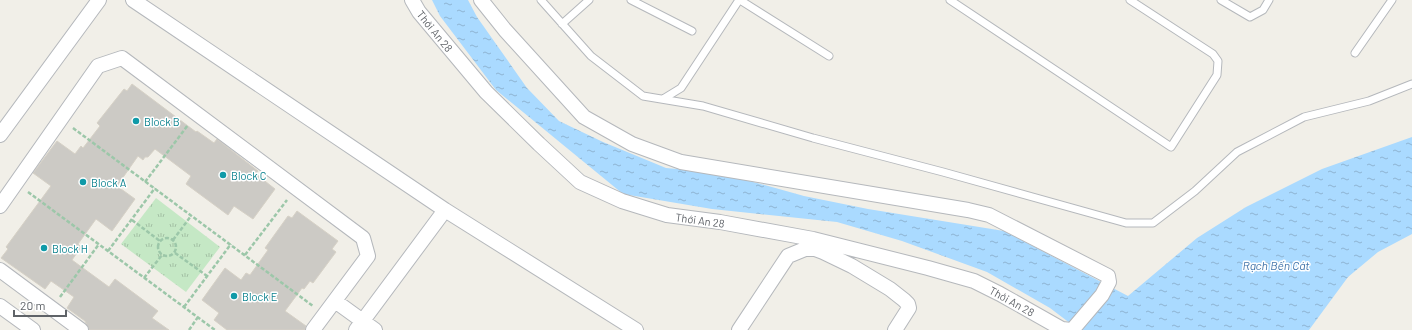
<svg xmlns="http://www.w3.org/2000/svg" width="1412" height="330" viewBox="0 0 1412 330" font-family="Barlow,sans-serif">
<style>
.park{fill:url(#park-tufts)}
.water{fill:url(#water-ripples)}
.building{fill:#cccac5;stroke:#d6d1c6}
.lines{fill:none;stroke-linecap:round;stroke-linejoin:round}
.lane-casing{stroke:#b5b8bc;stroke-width:9}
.street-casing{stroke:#b5b8bc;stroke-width:16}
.path{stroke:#9cc7a9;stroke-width:2.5;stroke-dasharray:4 2;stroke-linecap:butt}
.lane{stroke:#fff;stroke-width:7}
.street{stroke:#fff;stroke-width:14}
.culture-dot{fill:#0f9aa8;stroke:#fff;stroke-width:1.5}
.labels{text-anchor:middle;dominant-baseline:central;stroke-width:3;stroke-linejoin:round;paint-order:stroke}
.street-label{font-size:11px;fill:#5f6368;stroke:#fff}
.culture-label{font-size:11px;fill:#0d838f;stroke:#fff;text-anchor:start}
.water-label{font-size:12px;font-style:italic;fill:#4174aa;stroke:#fff}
</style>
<defs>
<pattern id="park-tufts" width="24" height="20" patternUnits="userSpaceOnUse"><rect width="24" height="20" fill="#c5e8c5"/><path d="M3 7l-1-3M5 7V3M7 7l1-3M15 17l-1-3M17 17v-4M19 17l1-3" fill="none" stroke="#a3c0a4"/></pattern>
<pattern id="water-ripples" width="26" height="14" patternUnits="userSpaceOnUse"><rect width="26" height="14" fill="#aadaff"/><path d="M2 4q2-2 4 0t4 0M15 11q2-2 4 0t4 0" fill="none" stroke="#8eb4d2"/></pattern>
</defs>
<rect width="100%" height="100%" fill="#f1efe8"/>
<path class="park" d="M156 198 220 247 186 292 121 244Z"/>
<path class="water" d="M432 0H468L477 17 527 88 559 121 603 142 666 168 721 173 804 196 868 209 1004 231 1128 296 1197 238 1246 207 1322 169 1412 137V234L1378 252 1348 277 1309 330H1079L1050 308 987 272 902 241 837 222 712 209 623 194 496 90 440 16Z"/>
<path class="building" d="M132 84 196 132 197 131 214 143 217 139 258 171 256 174 275 189 253 219 234 206 228 215 186 184 191 176 155 149 148 157H145L143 160 138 156 117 186 135 199 112 231 96 219 78 244 81 247 72 260 109 287 115 279 158 311 152 318 169 330H89L85 321 67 308 74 297 51 281 45 289 1 258 8 249 6 247 51 186 33 173 57 141 75 154 81 146 83 148 100 126 97 123 124 89 127 91Z
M297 211 338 241 332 249 336 252 313 283 310 281 304 289 302 288 285 311 306 326 305 330H227L214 320 219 313 202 300 225 268 241 280 246 273 250 275 268 250 265 248 288 216 292 218Z"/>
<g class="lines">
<g class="lane-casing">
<path id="lane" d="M541 0 591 56 643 96 703 106 813 138 943 172 1126 223H1153L1195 191 1237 152 1304 117 1369 101 1412 84
M631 0 692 31
M740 0 829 56
M950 0 1171 147 1217 75 1218 61 1213 54 1130 0
M1221 0 1250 17 1263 10 1269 0
M562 24 589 0
M1355 53 1392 0
M663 99 681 88 739 0"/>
</g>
<g class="street-casing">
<path id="street" d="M133 0 445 210 636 330
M412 0 419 12 486 92 539 144 580 182 622 201 667 215 720 222 813 239 928 268 974 281 1000 294 1062 329 1071 330 1073 329 1102 295 1109 282 1108 276 989 215 968 210 681 162 632 144 584 117 505 30 481 0
M0 135 99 0
M0 206 98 66 122 58 363 238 368 256 313 330
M0 270 81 330
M335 301 375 330
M0 306 33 330
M356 330 445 210
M739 330 788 256 805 249H815L823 252 852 266 890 289 904 300 908 304 909 308 895 330"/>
</g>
<path class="path" d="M73 128 313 306
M145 182 188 125
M28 192 215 330
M132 220 160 241
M158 247a9 9 0 1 1 18 0a9 9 0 1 1-18 0Z
M173 240 191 216
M108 251 155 188
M175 253 207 276
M245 255 287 200
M144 278 162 255
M60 297 99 244
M184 307 231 244
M189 330 198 317"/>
<use href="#lane" class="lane"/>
<use href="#street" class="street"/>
</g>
<g class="culture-dot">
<circle cx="136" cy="121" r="4"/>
<circle cx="223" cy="175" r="4"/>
<circle cx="83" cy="182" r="4"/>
<circle cx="44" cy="248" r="4"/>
<circle cx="234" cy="296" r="4"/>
</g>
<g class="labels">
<g class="street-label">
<text transform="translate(435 31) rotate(51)">Thới An 28</text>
<text transform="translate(700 220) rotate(8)">Thới An 28</text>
<text transform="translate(1012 301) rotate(29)">Thới An 28</text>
</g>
<g class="culture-label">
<text x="144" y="121">Block B</text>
<text x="231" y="175">Block C</text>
<text x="91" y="182">Block A</text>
<text x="52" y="248">Block H</text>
<text x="242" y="296">Block E</text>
</g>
<g class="water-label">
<text x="1276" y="265">Rạch Bến Cát</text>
</g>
</g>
<path d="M14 310v6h52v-6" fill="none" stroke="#5f6368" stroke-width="2"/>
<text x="20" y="310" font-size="12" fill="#5f6368" stroke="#ffffff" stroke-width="3" paint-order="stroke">20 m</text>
</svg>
